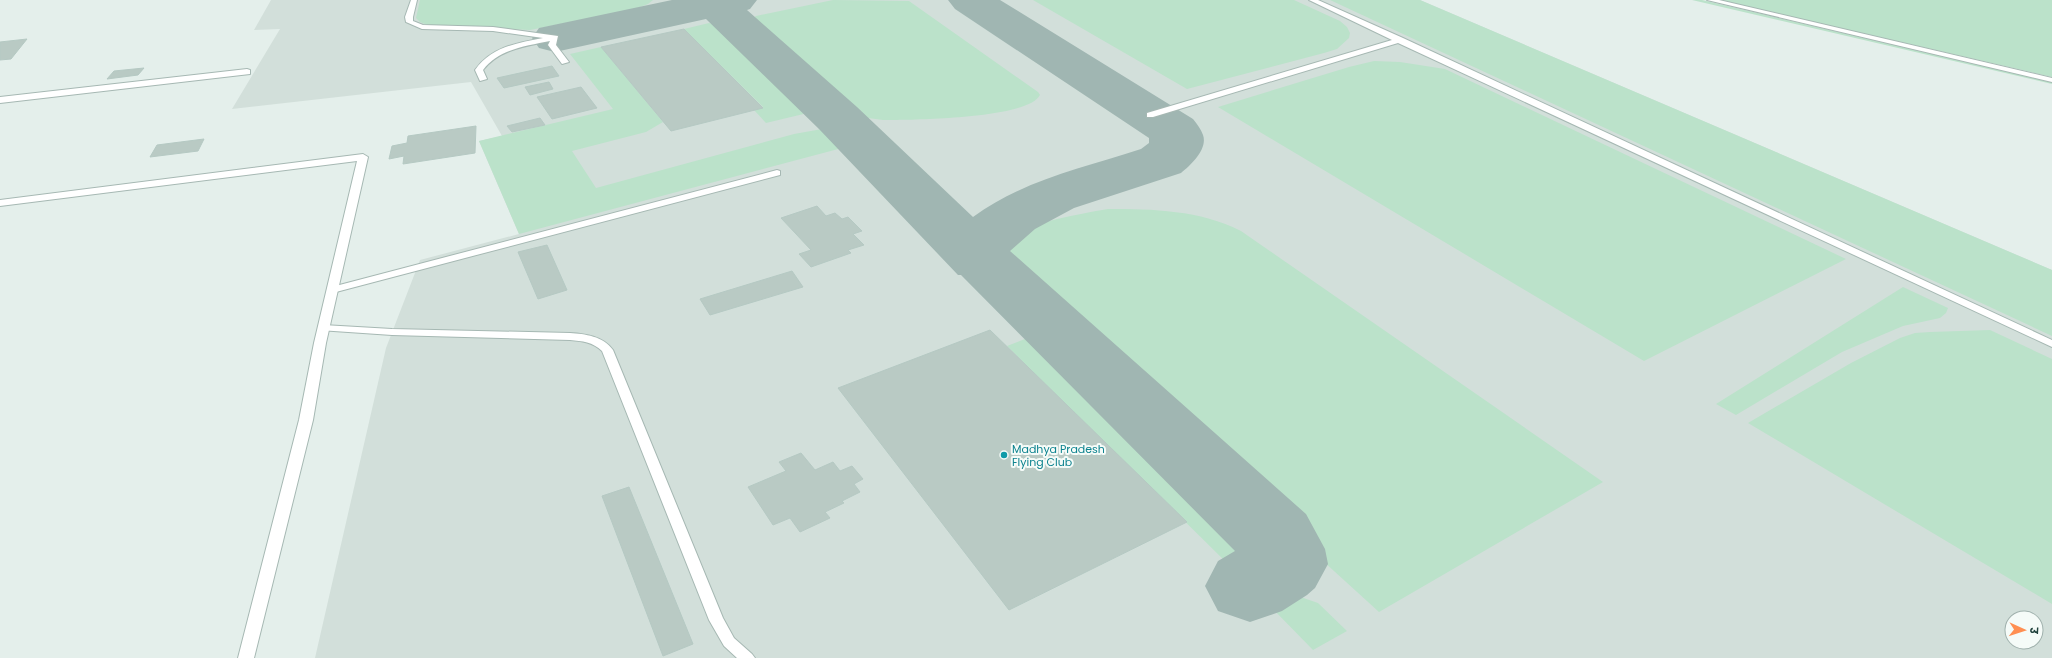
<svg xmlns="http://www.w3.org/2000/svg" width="2052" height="658" viewBox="0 0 2052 658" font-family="Poppins,'Noto Sans Devanagari',sans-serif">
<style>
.built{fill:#d2dfda;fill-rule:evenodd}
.green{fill:#bbe2ca}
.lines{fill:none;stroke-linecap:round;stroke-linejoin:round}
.taxiway{fill:#a0b6b2;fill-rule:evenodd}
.building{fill:#b9cac4;stroke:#b5c9c3}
.service-casing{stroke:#a6b8b3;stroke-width:2}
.minor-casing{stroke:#a6b8b3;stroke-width:2}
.service{fill:#fff;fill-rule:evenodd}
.minor{fill:#fff;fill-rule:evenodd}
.culture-dot{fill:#0f9aa8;stroke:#f5fbf8;stroke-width:1.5}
.labels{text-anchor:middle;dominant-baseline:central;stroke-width:4;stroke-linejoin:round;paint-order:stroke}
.culture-label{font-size:11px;fill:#0d838f;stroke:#f5fbf8;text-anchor:start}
</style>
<rect width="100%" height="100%" fill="#e4efeb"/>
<path class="built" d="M271 0H1420L2052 270V658H315L386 348 420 260 519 234 479 141 502 136 471 82 232 109 280 29 254 30ZM2012 618H2036V642H2012Z"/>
<path class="green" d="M420 0H653L648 4 632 10 530 30 427 25 420 22 416 18Z
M833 0 909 1 1038 92 1040 95C1028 119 911 120 883 120L861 117 841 109 748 21 756 16Z
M1033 0H1294L1340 21 1347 27 1350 33 1349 38 1337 49 1324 53 1187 89Z
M1330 0H1420L2052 270V336Z
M1692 0H1702L2052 82V84Z
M1719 0H2052V77Z
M709 23 724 27 816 111 766 123 754 110 763 107 684 29Z
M601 47 663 122 646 132 572 151 596 188 794 134 822 129 832 135 842 148 519 234 479 141 613 109 570 54Z
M1374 61 1400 62 1445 69 1846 259 1644 361 1218 107 1349 67Z
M1108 209C1153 209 1200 210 1241 231L1603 482 1379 612 1029 293C1017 280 996 259 1006 240 1015 225 1090 212 1108 209Z
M1903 287 1948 308 1946 313 1940 318 1903 326 1842 352 1736 415 1716 404Z
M1990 330 2052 359V604L1748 423 1851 363 1900 338 1915 333 1930 332Z
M1040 333 1240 526 1247 536 1250 552 1243 560 1230 566 1007 346Z
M1289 593 1318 603 1347 631 1313 650 1265 601 1280 594Z"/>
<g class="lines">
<path class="taxiway" d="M672 0H757L750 9 747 10 857 107 973 217C1026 179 1080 169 1141 149L1149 143V138L955 9 948 0H1000L1193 119C1197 124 1201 129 1203 135 1208 149 1191 165 1181 173L1074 208 1035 229 1010 251 1306 514 1325 549 1328 564 1315 588 1307 595 1282 611 1250 622 1218 611 1205 586 1218 561 1235 551 961 275H958L819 129 706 19 555 52 539 48 532 38 539 28Z"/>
</g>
<path class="building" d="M684 29 763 108 671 131 601 47Z
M27 39 11 59 0 60V42Z
M552 66 559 76 504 88 497 78Z
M144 68 138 75 107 79 114 71Z
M549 82 553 89 530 95 525 87Z
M581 87 597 108 552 119 537 97Z
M540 118 545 125 512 132 507 126Z
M476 126 475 153 403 164 404 156 389 159 392 146 407 143 408 136Z
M204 139 198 151 150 157 157 145Z
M817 206 826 216 835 213 842 219 848 217 862 231 853 234 864 245 848 250 851 253 811 267 799 254 811 250 781 218Z
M547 245 567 290 538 299 518 252Z
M792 271 803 287 710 315 700 299Z
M990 330 1187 522 1009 610 838 388Z
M801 453 815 470 833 462 840 471 852 466 863 479 854 484 860 492 842 501 844 503 825 512 830 518 800 532 790 518 773 525 748 487 786 471 779 462Z
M629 487 693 644 663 656 602 496Z"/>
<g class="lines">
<g class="service-casing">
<path id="service" d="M411 0H417L413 17V21L423 25 493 27 558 36 556 45 569 62 562 64 548 45 550 41C526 46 499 49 483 70L487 79 480 81 475 70C491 47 517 43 543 38L493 31 422 29 406 22 405 17Z
M1309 0H1318L1403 38 2052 340V347L1398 43 1153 117H1147V113L1392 40Z
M1707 0H1719L2052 78V82Z
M777 170 780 171V175L336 292H328L327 290 328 288Z
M323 325 392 329 570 333C585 334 603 336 613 350L723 618 734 638 752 654 755 658H737L724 646 709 620 602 351C593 342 582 341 570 340L392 335 319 330 318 328Z"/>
</g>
<g class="minor-casing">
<path id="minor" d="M247 69 250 70V74L0 103V97Z
M363 154 368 157 326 343 313 420 254 658H238L299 420 314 343 357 161 0 206V200Z"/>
</g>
<use href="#service" class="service"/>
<use href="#minor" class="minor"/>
</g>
<circle class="culture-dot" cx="1004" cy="455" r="4"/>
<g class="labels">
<g class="culture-label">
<text x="1012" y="449">Madhya Pradesh<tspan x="1012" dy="13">Flying Club</tspan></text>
</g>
</g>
<g transform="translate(2024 630) rotate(93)"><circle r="19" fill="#f5fbf8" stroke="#a0b1ad"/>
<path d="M0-3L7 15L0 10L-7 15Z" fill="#ff8f52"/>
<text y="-6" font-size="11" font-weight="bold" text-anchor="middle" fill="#21433d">उ</text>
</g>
</svg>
